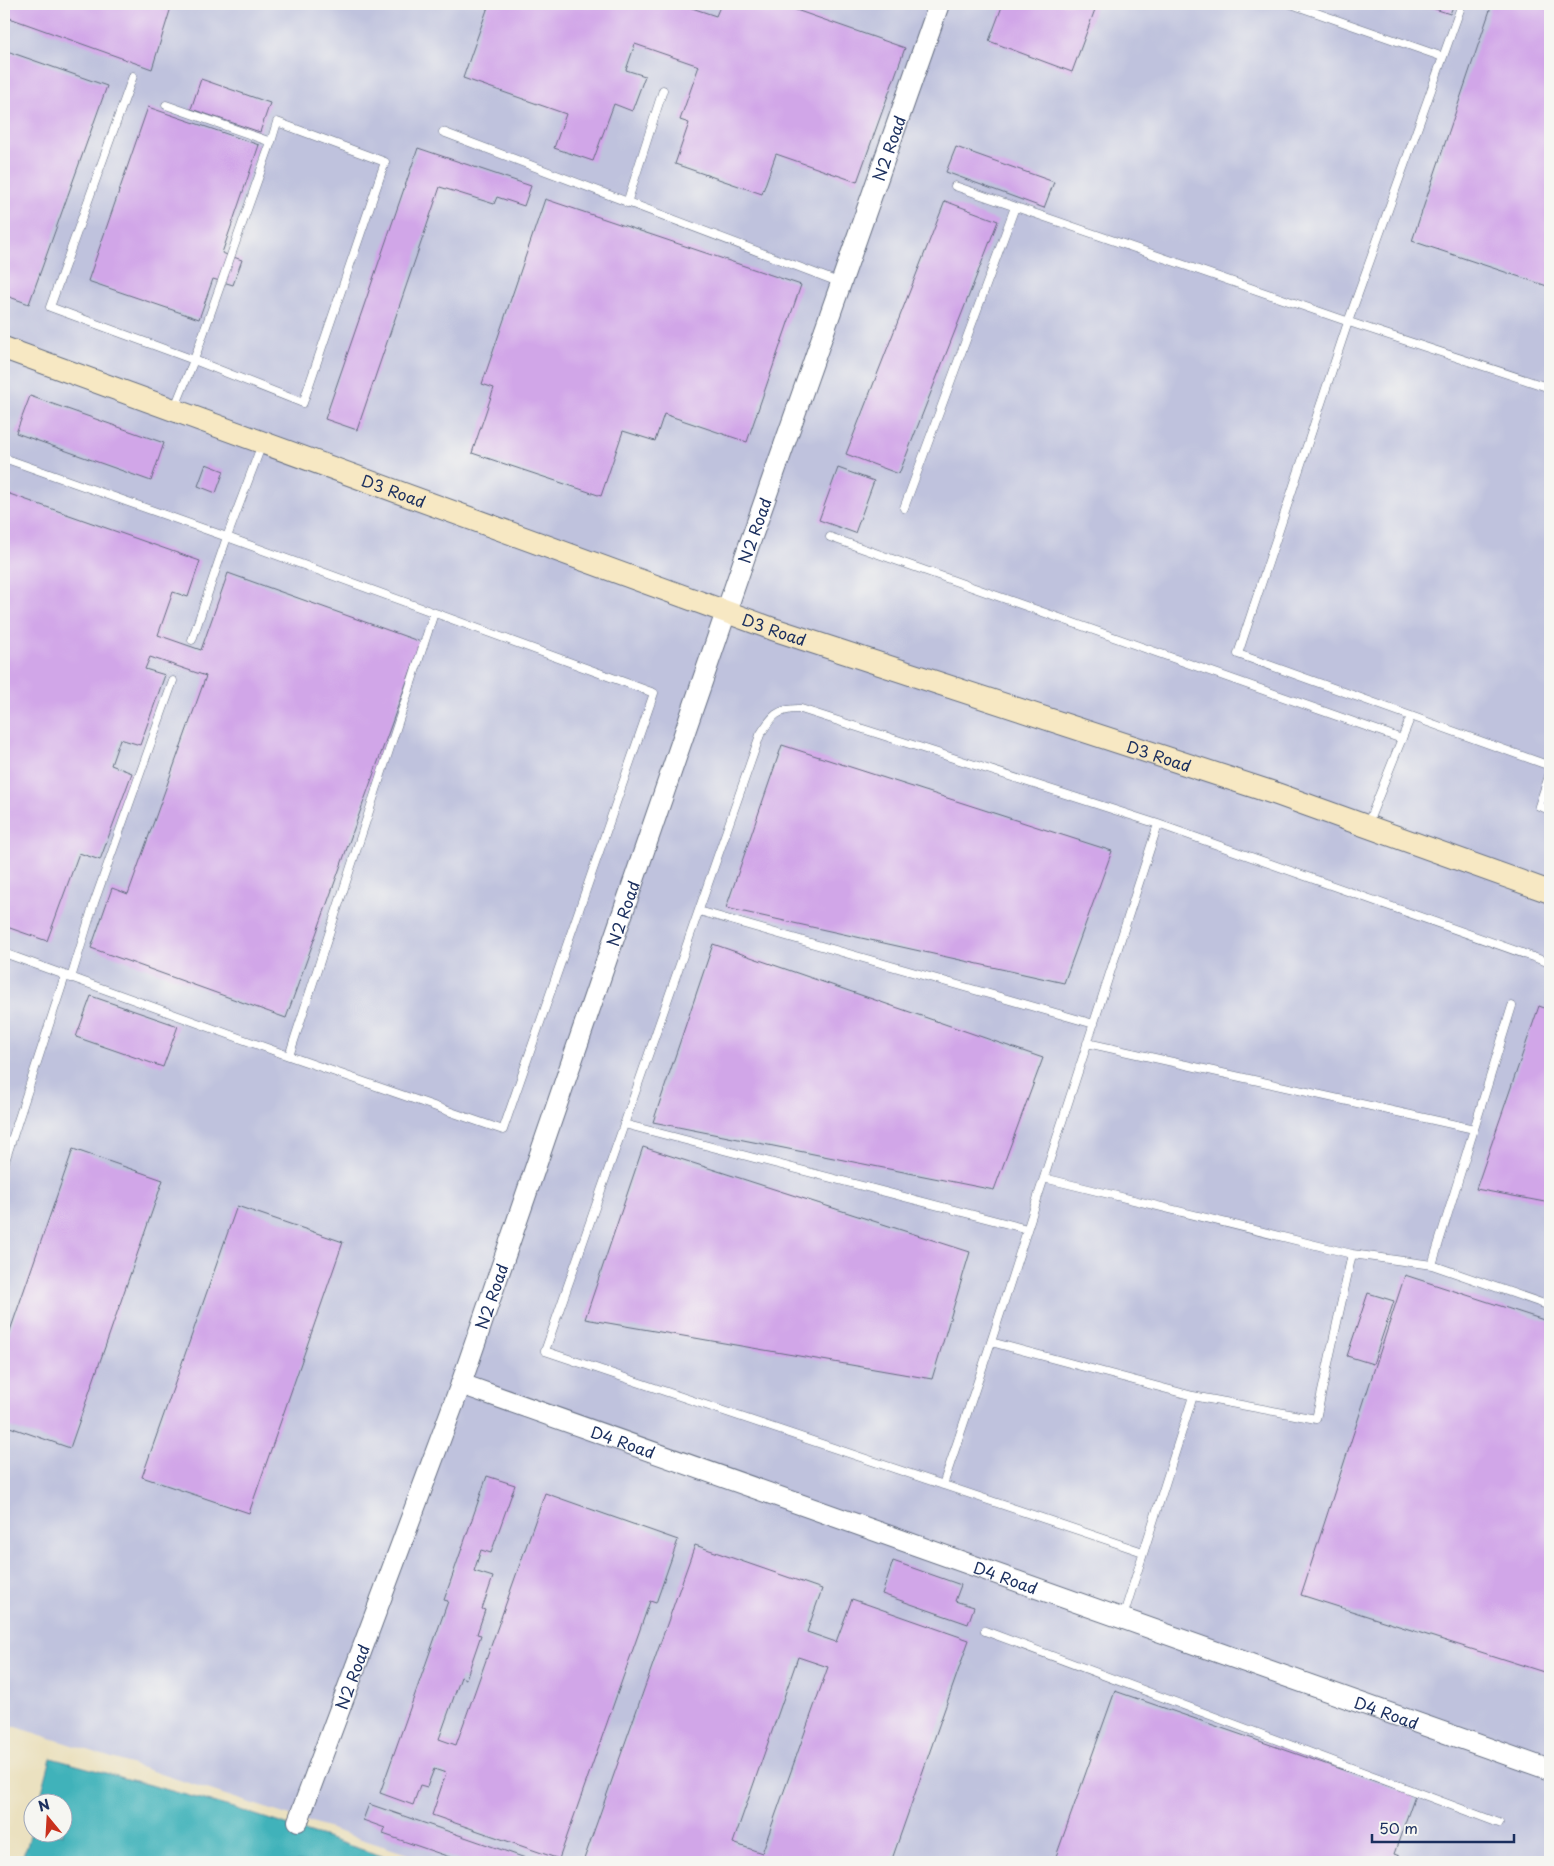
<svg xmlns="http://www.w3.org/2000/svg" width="1554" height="1866" viewBox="0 0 1554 1866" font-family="'Playpen Sans',sans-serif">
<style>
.industrial{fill:#bfc2dd}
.water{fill:#41b2ba;stroke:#2e708c}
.building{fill:#d1a6e8;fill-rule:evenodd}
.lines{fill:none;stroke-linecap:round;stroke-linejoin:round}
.service-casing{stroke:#646d80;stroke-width:9}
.tertiary-casing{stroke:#646d80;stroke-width:22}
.secondary-casing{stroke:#646d80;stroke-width:24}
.service{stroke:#fff;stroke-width:8}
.tertiary{stroke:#fff;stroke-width:20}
.secondary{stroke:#f7e8c3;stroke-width:22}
.labels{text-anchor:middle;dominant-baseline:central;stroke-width:5;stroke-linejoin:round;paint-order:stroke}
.street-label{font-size:16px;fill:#1b2f5e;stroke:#f6f6f2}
</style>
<rect width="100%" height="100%" fill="#f6f6f2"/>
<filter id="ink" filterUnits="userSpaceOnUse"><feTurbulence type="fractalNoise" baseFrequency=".02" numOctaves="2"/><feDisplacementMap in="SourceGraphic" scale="10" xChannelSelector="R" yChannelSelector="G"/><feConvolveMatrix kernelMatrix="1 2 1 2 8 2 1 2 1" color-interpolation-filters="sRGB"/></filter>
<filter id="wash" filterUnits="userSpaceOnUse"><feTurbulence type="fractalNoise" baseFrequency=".0096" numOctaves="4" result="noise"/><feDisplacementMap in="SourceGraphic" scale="20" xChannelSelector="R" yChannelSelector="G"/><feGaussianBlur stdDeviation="1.12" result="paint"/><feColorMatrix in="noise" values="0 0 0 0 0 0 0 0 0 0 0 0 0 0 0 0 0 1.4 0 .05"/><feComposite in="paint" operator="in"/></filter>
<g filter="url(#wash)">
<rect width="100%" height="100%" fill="#ebe1c0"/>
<path class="industrial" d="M4 4H1550V1862H432L4 1723Z"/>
<path class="water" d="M51 1758 237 1809 400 1862H19L27 1847 32 1827V1834H62V1804L39 1803Z"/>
<g id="blocks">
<path class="building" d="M4 4H172L152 69 4 16Z
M489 4H680L716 16 721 4H779L905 48 857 182 776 154 762 194 675 164 689 123 680 120 699 66 635 44 626 70 645 76 632 111 614 104 593 161 554 148 566 114 463 78Z
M1003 4H1097L1072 72 989 41Z
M1420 4H1454L1450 14Z
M1492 4H1550V287L1412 241Z
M4 50 107 86 29 304 4 295Z
M201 79 270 103 260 132 191 109Z
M148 107 259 145 222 253 242 260 233 285 213 279 199 319 88 281Z
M956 147 1054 182 1044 208 946 172Z
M418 148 531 186 524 206 497 197 494 204 440 187 357 430 325 419Z
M545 199 801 285 747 442 664 414 655 441 623 431 601 496 472 453 494 388 482 384Z
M945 201 998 221 899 474 846 454Z
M30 396 164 443 151 481 16 433Z
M206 464 224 471 216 493 198 486Z
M838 468 874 481 855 533 819 520Z
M4 492 200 561 188 597 173 592 158 635 201 650 228 573 421 642 286 1018 91 948 112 888 128 894 206 676 150 657 145 669 165 675 140 745 120 739 111 765 132 773 100 860 79 853 47 941 4 926Z
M782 745 1112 851 1064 983 726 908Z
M713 944 1043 1058 994 1190 653 1122Z
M91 996 178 1026 163 1067 76 1037Z
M1539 1006 1550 1010V1203L1476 1189Z
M643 1147 970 1252 932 1379 585 1319Z
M73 1149 163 1180 70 1448 4 1425V1348Z
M237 1206 343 1242 249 1513 142 1477Z
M1405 1275 1550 1322V1674L1301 1595Z
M1368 1293 1394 1301 1373 1364 1347 1356Z
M487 1476 515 1485 491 1553 481 1550 474 1571 493 1577 482 1609 485 1610 477 1634 481 1635 466 1679 461 1677 439 1739 456 1745 545 1493 678 1540 656 1603 650 1601 559 1859 432 1815 446 1773 434 1769 427 1787 420 1785 413 1805 380 1793 448 1601 444 1600Z
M695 1545 822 1589 807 1632 836 1642 852 1599 969 1640 891 1862H583ZM798 1657 828 1667 762 1853 733 1843Z
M893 1561 961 1585 955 1601 974 1607 968 1624 882 1594Z
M1115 1691 1415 1795 1394 1854 1416 1862H1054Z
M369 1804 537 1862H464L383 1834 385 1828 363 1820Z"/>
</g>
</g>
<g filter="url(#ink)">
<use href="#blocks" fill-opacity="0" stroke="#646d80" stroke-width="1"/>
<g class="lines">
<g class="service-casing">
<path id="service" d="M1291 4 1443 57
M1462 4 1348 322 1238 654 1550 766
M133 76 50 307 194 360 303 403 385 162 277 122 271 142 194 360 175 407
M166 105 271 142
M443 132 841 283
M955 186 1358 325 1550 388
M627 203 663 90
M4 458 227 537 654 693 503 1130 289 1056
M904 508 1015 207
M830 537 1402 739
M192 640 227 537 262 444
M1550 773 1539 806 1550 810
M1368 823 1411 716
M1158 824 1550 963
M699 911 1094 1024
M4 953 289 1056 434 613
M71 978 94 903 173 681
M1087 1043 1474 1129
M624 1124 1027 1229
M4 1164 65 976
M1044 1178 1352 1254 1316 1419 1193 1396
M1352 1254 1432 1265 1550 1306
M1432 1265 1512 1006
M943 1485 991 1342
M1123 1617 1193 1396 991 1342 1158 824 801 709C777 708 772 716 760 735L545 1351 1143 1552
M985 1631 1499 1823"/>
</g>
<g class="tertiary-casing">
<g id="tertiary">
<path id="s1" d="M461 1384 1550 1770"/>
<path id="s2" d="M298 1821 461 1384 748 548 939 4"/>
</g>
</g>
<g class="secondary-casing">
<g id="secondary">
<path id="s3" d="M4 348 773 629 1274 793 1550 892"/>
</g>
</g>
<use href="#service" class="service"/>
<use href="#tertiary" class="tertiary"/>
<use href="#secondary" class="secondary"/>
</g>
</g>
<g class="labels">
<g class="street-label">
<text stroke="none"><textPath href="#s2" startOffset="1774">N2 Road</textPath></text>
<text stroke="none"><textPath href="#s3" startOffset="415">D3 Road</textPath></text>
<text stroke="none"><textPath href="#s2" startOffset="1369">N2 Road</textPath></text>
<text stroke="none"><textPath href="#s3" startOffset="820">D3 Road</textPath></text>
<text stroke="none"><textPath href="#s3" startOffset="1225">D3 Road</textPath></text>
<text stroke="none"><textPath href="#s2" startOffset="964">N2 Road</textPath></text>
<text stroke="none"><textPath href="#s2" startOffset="559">N2 Road</textPath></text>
<text stroke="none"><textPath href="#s1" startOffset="172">D4 Road</textPath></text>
<text stroke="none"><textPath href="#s1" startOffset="578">D4 Road</textPath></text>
<text stroke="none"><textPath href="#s2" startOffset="154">N2 Road</textPath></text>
<text stroke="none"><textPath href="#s1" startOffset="982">D4 Road</textPath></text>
</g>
</g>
<rect width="1554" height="1866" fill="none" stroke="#f6f6f2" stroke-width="20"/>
<g transform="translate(48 1818) rotate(342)"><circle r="24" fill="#f6f6f2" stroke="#9ea6b7"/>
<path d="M0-4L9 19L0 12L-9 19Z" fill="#c8321e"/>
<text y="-8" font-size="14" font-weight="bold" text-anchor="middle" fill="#1b2f5e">N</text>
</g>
<path d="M1372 1834v8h142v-8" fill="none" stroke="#1b2f5e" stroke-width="2.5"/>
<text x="1379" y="1834" font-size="15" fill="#1b2f5e" stroke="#f6f6f2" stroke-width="4" paint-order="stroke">50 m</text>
</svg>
